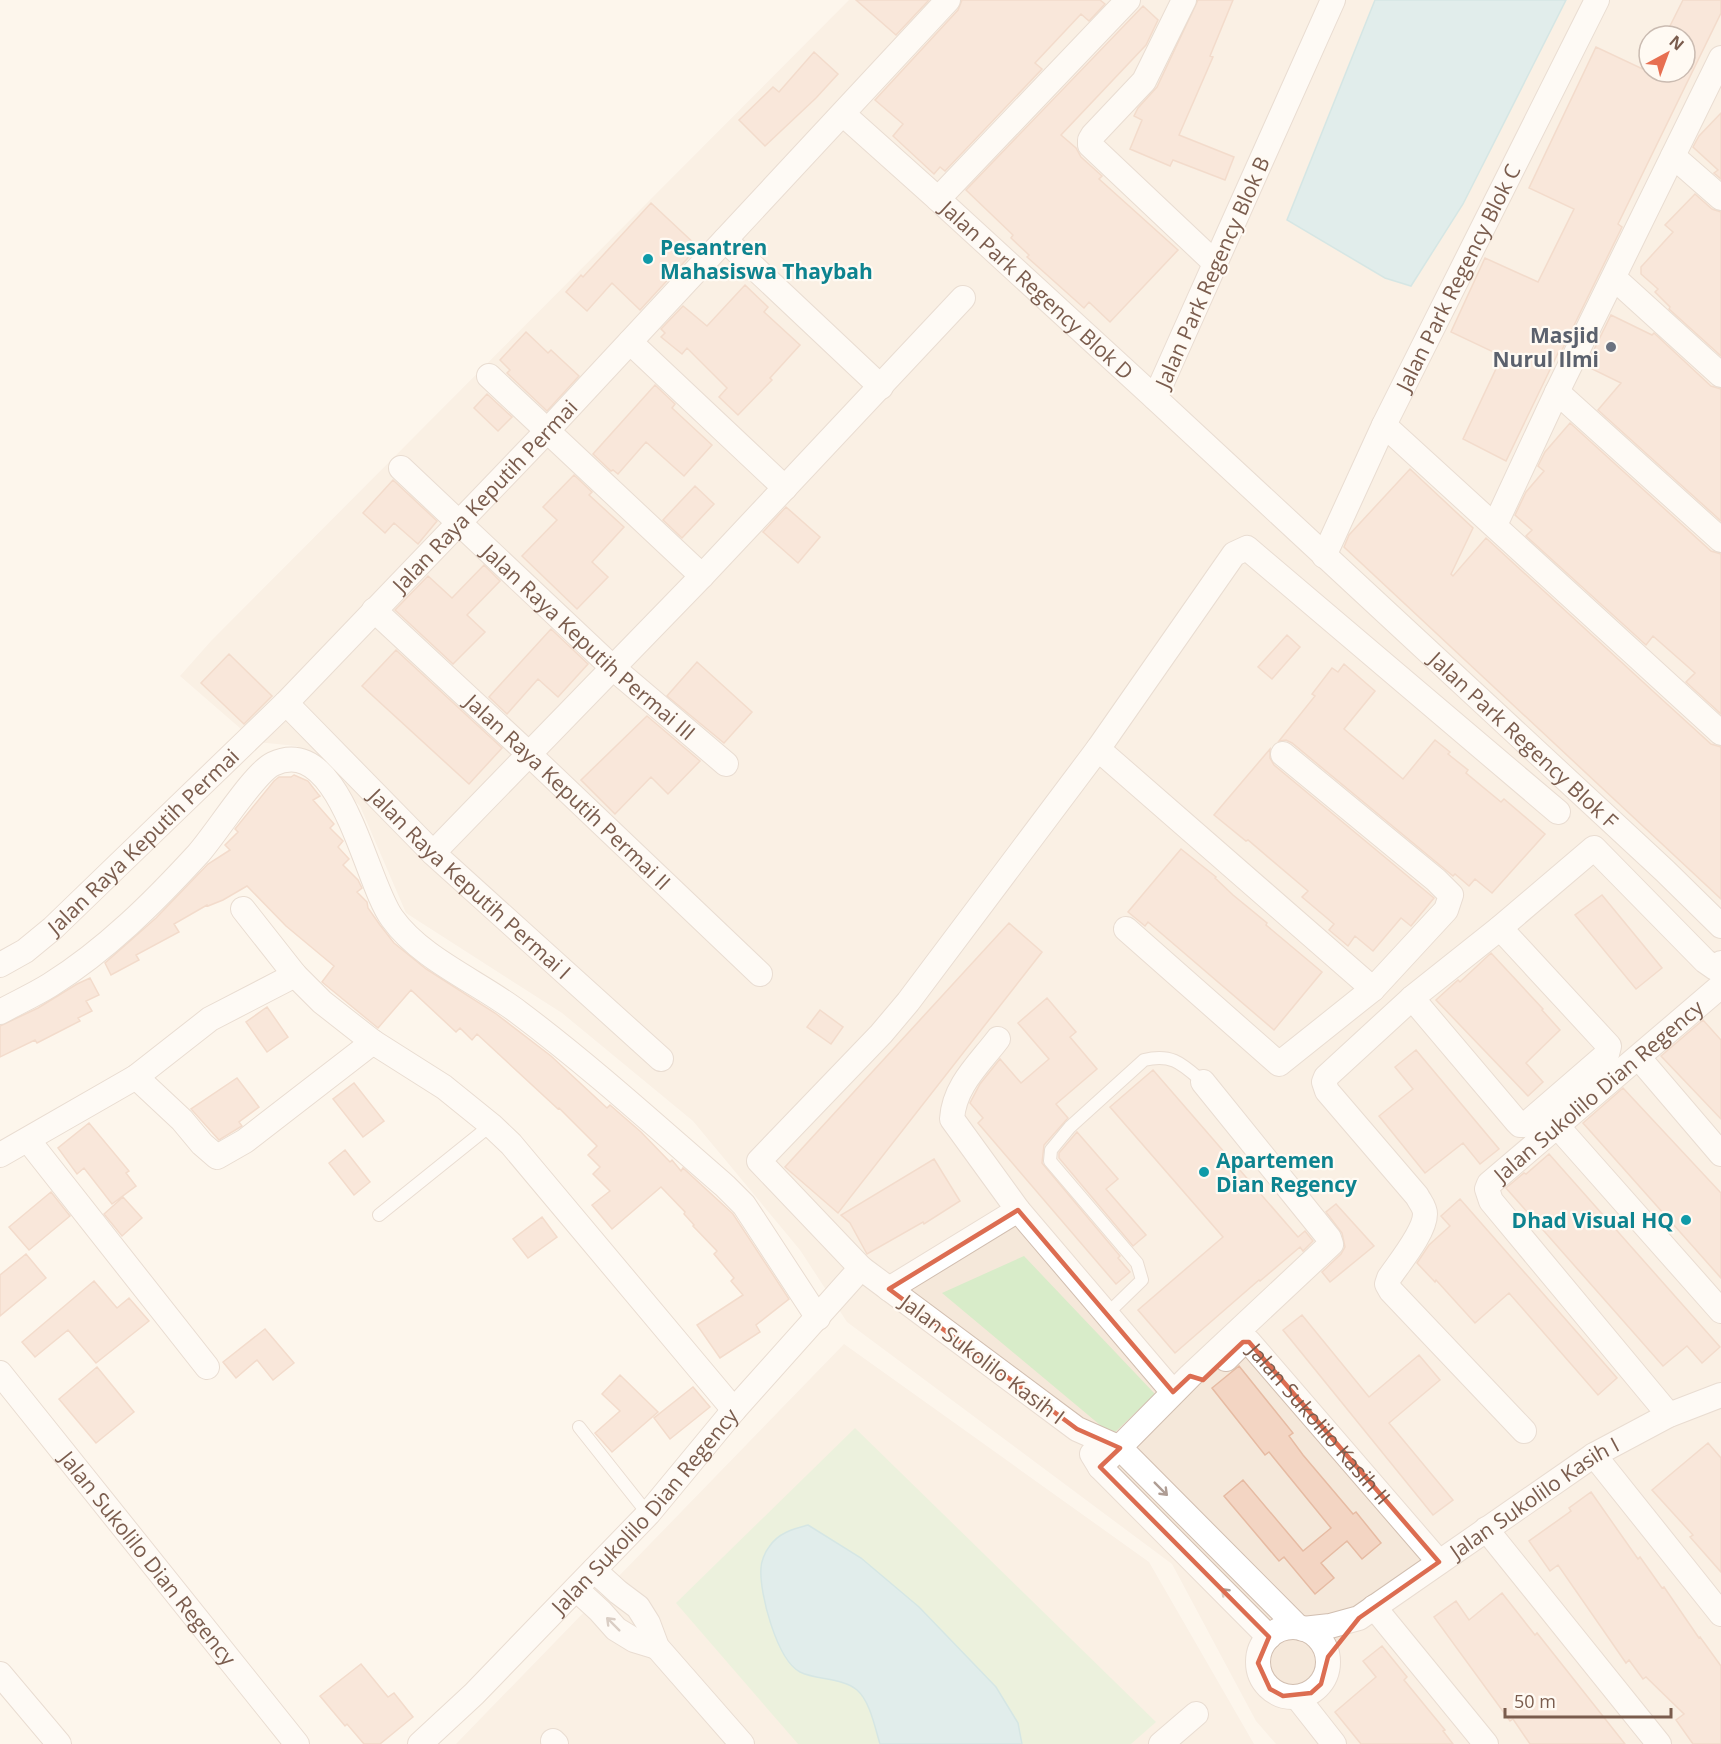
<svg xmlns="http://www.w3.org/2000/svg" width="1721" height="1744" viewBox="0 0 1721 1744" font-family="'Open Sans',sans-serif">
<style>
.residential{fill:#f5e8da;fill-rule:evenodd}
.green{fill:#d8ecc9}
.water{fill:#bfe3e8;stroke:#a5d3da;stroke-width:1.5}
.building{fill:#f3d5c3;stroke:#e6bba3;stroke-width:1.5}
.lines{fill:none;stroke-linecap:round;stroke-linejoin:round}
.lane-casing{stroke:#d1beb0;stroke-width:14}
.street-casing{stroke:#d1beb0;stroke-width:26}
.lane{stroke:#fff;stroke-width:12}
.street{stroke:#fff;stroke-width:24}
.oneway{stroke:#af9d94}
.marked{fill:none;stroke:#dc6d51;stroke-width:4.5;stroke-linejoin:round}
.culture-dot{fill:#0f9aa8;stroke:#fffaf3;stroke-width:2}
.worship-dot{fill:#6b7280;stroke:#fffaf3;stroke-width:2}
.labels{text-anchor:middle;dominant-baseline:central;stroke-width:4.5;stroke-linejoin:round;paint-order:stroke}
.culture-label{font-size:21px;font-weight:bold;fill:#0d838f;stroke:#fffaf3;text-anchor:start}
.street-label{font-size:21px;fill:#7a5c4d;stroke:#fffaf3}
.worship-label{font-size:21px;font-weight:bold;fill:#5b616d;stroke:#fffaf3;text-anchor:end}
</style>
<rect width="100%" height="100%" fill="#fdf6ec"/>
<path class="residential" d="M849 0H1721V1744H1276L1256 1721 1172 1564 847 1322 800 1250 693 1121 562 1013 406 913 360 806 297 746 256 742 180 676 211 641ZM1649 36H1685V72H1649Z
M844 1344 1149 1562 1254 1744H456Z"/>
<path class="green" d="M1024 1256 1155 1394 1112 1435 942 1293Z
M855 1428 1156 1722 1131 1744H798L676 1603Z"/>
<path class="water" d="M1375 0H1566L1463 204 1411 286 1385 278 1287 220Z
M808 1525 861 1558 919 1607 996 1687 1018 1723 1022 1744H880C875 1728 870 1701 857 1690 843 1678 816 1680 800 1672 777 1660 759 1593 761 1568 761 1562 765 1552 769 1547 778 1533 793 1529 808 1525Z"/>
<path class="building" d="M856 0H929L896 35Z
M962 0H1100L1105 4 1089 21 1081 14 1035 63 1042 69 945 171 940 167 934 174 893 136 903 124 875 100 958 10Z
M1198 0H1233L1210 56 1213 57 1179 135 1234 157 1225 180 1173 160 1170 166 1130 149 1142 120 1134 116 1138 108 1157 87Z
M1683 0H1721V13L1618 224 1622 227 1560 354 1558 353 1506 461 1463 439 1502 356 1451 332 1485 258 1538 282 1574 209 1529 188 1596 47 1649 72H1685V36H1665Z
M1143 6 1158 20 1146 45 1061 135 1076 148 1081 157 1102 176 1099 179 1178 250 1110 322 1089 302 1084 308 1027 257 1029 255 1011 238 1013 235 966 190Z
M814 52 838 74 816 98 765 146 739 120 773 87 779 92Z
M1721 113V179L1714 173 1718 170 1693 147 1699 136Z
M1695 194 1712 209 1721 212V356L1669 309 1670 307 1655 292 1658 289 1641 274V267L1673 232 1665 225Z
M651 203 698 247 640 310 612 283 587 311 566 292 581 275 583 277Z
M745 285 768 307 764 312 800 345 770 378 772 380 738 415 719 397 727 388 687 348 682 354 661 337 665 333 661 329 683 306 707 326Z
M1611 315 1652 335 1654 333 1711 386 1721 389V521L1598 410 1621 383 1586 366Z
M526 332 548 353 551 350 579 376 547 411 507 373 510 370 500 360Z
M655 385 675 404 672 408 712 445 684 476 646 442 618 474 613 470 611 471 593 454Z
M487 394 512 417 498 431 474 408Z
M1570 423 1711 551 1721 554V714L1686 682 1695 673 1653 636 1646 645 1526 536 1532 530 1515 515 1526 492 1544 471 1538 466 1545 452Z
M1410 469 1473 528 1451 574 1453 576 1486 538 1667 704 1711 744 1721 747V899L1344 547 1349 535Z
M574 475 592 492 589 495 624 527 592 562 608 577 577 609 522 556 557 520 543 507Z
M393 480 437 521 418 544 394 523 385 533 363 513Z
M695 486 714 504 682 538 663 520Z
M786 507 820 537 798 563 763 532Z
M484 565 500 581 467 615 485 632 453 664 395 610 428 576 452 598Z
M551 629 588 664 558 697 538 679 507 714 489 697Z
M1287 635 1300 647 1272 679 1258 667Z
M396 650 502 748 469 784 362 686Z
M229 654 272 696 244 724 201 683Z
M697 662 752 712 724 743 667 696Z
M1344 664 1375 691 1344 729 1403 779 1435 740 1450 752 1448 754 1468 770 1466 773 1501 802 1504 799 1545 834 1492 893 1475 879 1469 886 1455 874 1453 876 1292 743 1286 740 1279 741 1315 696 1312 694 1332 668 1338 672Z
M647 716 700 761 668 794 651 777 615 814 581 780Z
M1270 749V758L1274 765 1434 898 1411 926 1401 918 1373 951 1355 936 1348 946 1329 930 1334 924 1302 897 1308 891 1248 840 1246 841 1214 815Z
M294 775 308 781 318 794 320 796 313 800 334 824 330 828 343 841 338 847 349 859 343 865 358 880 362 888 357 892 367 902 368 908 380 925 394 943 426 969 495 1013 551 1056 607 1108 610 1105 641 1132 670 1162 672 1160 681 1171 683 1168 733 1214 789 1299 756 1325 760 1332 720 1358 697 1325 743 1295 731 1281 734 1278 714 1254 717 1251 693 1226 694 1225 684 1214 685 1212 661 1187 612 1229 592 1205 610 1191 593 1174 600 1167 588 1155 597 1146 559 1108 558 1109 477 1034 472 1040 460 1028 456 1032 411 990 378 1028 322 982 334 966 286 926 247 886 223 900 208 906 207 905 174 924 179 932 136 955 139 960 111 975 105 963 156 918 208 864 230 850 225 845 238 832 235 829 274 781 279 777H291Z
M1181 849 1216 877 1215 878 1233 895 1267 923 1266 925 1322 972 1274 1030 1148 922 1145 926 1128 912Z
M1602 895 1662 968 1636 989 1575 915Z
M1009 923 1042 952 838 1213 785 1167Z
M1491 953 1543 1009 1542 1010 1560 1030 1526 1063 1543 1082 1528 1096 1436 1000 1458 980 1460 982Z
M90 978 99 995 86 1001 92 1011 78 1018 80 1021 37 1043 35 1040 0 1057V1026L38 1008 77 984Z
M1047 998 1076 1032 1070 1037 1097 1069 1056 1104 1068 1118 1044 1145 1042 1163 1120 1256 1118 1258 1130 1272 1116 1284 978 1123 983 1118 970 1103 980 1084 1000 1059 1021 1083 1049 1059 1018 1023Z
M267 1007 288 1037 267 1052 246 1022Z
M820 1010 843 1027 831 1044 807 1027Z
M1703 1020 1721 1040V1119L1661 1056Z
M1416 1050 1499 1149 1480 1164 1463 1143 1425 1173 1379 1116 1413 1089 1395 1067Z
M1153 1070 1298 1237 1305 1231 1313 1241 1303 1251 1300 1247 1260 1281 1259 1280 1175 1353 1138 1310 1223 1237 1110 1107Z
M237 1078 259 1107 239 1122 242 1126 219 1140 191 1109Z
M354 1083 384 1121 363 1137 333 1099Z
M1623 1088 1721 1193V1278L1583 1123Z
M89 1123 129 1171 126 1173 136 1186 112 1204 84 1168 77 1174 58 1148Z
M1077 1132 1118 1179 1106 1189 1146 1235 1133 1246 1059 1158V1153Z
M345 1150 370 1182 354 1195 329 1163Z
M1549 1154 1720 1347 1702 1363 1687 1346 1663 1366 1506 1188 1524 1173 1526 1174Z
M934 1159 960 1201 924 1224 923 1222 867 1254 850 1223 841 1215Z
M51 1192 70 1216 29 1250 9 1227Z
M123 1197 142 1218 122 1236 104 1214Z
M1460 1199 1617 1378 1598 1395 1509 1293 1475 1323 1436 1280 1435 1282 1417 1263 1429 1245 1450 1226 1441 1216Z
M1336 1204 1374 1246 1330 1282 1322 1272 1341 1254 1345 1247 1342 1233 1326 1212Z
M542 1217 557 1237 528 1258 513 1239Z
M26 1254 46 1278 0 1316V1275Z
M94 1281 117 1308 129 1298 149 1321 96 1363 68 1330 35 1357 22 1342Z
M1302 1315 1369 1397 1419 1355 1440 1380 1389 1423 1453 1500 1433 1515 1283 1330Z
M265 1329 294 1363 273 1380 257 1360 236 1378 223 1362Z
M1239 1366 1293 1433 1289 1436 1303 1455 1353 1514 1356 1512 1381 1543 1362 1559 1347 1541 1321 1563 1334 1578 1315 1594 1284 1557 1279 1561 1224 1496 1243 1480 1303 1551 1331 1528 1269 1452 1265 1455 1212 1388Z
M97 1367 134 1412 96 1443 59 1399Z
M620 1375 658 1412 612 1452 595 1433 620 1411 602 1394Z
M693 1387 710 1407 670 1439 654 1418Z
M1708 1443 1721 1458V1572L1690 1537 1693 1535 1652 1490Z
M1591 1492 1638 1559 1640 1557 1662 1588 1664 1587 1699 1638 1700 1637 1721 1666V1744H1693L1676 1720 1684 1714 1646 1677 1643 1679 1629 1660 1626 1663 1558 1565 1550 1571 1529 1541 1571 1511 1569 1508Z
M1502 1593 1535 1635 1537 1633 1625 1744H1530L1513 1719 1510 1721 1434 1617 1456 1601 1469 1620Z
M1382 1646 1407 1677 1404 1680 1445 1730 1443 1731 1453 1744H1361L1335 1712 1376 1677 1363 1661Z
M361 1664 388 1697 394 1693 413 1717 380 1744H364L347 1724 345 1726 320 1696Z"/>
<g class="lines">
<g class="lane-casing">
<path id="lane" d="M379 1215 491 1125
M1107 1314 1142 1280 1137 1263 1050 1161 1051 1150 1070 1127 1144 1060C1172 1053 1182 1064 1203 1082
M579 1427 648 1514"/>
</g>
<g class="street-casing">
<g id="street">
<path d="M1184 0 1144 81 1093 135 1090 140V145L1216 264"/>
<path id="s1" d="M1333 0 1155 398 1665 871 1721 926"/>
<path id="s2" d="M843 114 938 199 1155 398"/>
<path d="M1673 156 1721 198"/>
<path d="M938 199 1128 0"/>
<path d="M725 240 881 387"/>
<path d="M1614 278 1721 375"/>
<path d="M630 342 785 488"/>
<path d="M489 376 702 576"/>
<path d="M1557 392 1721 540"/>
<path d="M1384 425 1721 733"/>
<path id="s3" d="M401 468 613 668 726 764"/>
<path d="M1495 525 1557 392 1721 58"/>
<path id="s4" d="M1324 556 1384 425 1597 0"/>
<path id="s5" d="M374 610 530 755 760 974"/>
<path id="s6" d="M286 703 433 853 661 1059"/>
<path d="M1098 749 1373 989"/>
<path d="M433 853 702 576 963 298"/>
<path d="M243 909 295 975 322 1002 373 1042 444 1087 491 1125 511 1144 734 1410"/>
<path d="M1126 929 1279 1064 1373 989 1446 910 1451 895 1436 880 1283 754"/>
<path id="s7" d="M0 965 25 951 53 928 286 703 547 431 948 0"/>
<path d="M1412 998 1517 1122 1520 1125H1525L1607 1054 1609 1046 1500 928"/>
<path d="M0 1012C16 1003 34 995 50 985 106 950 154 902 198 854 216 834 254 773 273 764 341 732 365 882 392 918 421 959 479 982 518 1012 590 1066 657 1127 725 1186L744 1205 818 1318"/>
<path d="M998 1039C979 1064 954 1086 952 1119L1018 1210"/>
<path d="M1639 1058 1721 1154"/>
<path d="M136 1077 182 1120 202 1144 217 1157 245 1141 373 1042"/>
<path d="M1558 1127 1721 1311"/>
<path d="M28 1140 207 1367"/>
<path d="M0 1155 136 1077 210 1019 295 975"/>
<path d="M889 1289 1018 1210 1173 1392"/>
<path id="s8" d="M1226 1359 1243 1342H1249L1439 1562"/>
<path id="s9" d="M0 1373 297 1744"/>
<path id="s10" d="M1669 1415 1491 1201 1487 1189 1489 1184 1721 986"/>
<path d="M1524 1431 1391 1291 1387 1284 1389 1278C1399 1263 1425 1232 1425 1214 1425 1207 1420 1202 1417 1196L1327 1091 1324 1082 1326 1077 1412 998 1500 928 1594 848 1705 961 1715 968 1721 963"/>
<path d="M1092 1454 1100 1467 1269 1637"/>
<path d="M1594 1455 1721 1614"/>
<path d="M1100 1467 1190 1376 1331 1244 1329 1238 1203 1082"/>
<path d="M1486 1529 1659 1744"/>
<path d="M594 1570 618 1592 638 1607 648 1623 657 1647 742 1744"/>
<path d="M576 1589 600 1611 616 1629 634 1640 657 1647"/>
<path d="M1374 1607 1486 1744"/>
<path d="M1298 1627 1120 1448 1077 1429 861 1268 759 1161 881 1034 908 1002 1098 749 1234 554 1247 548 1558 812"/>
<circle cx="1293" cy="1662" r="35"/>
<path id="s11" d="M1303 1629 1330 1626 1359 1618 1594 1455 1669 1415 1721 1395"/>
<path d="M0 1674 59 1744"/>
<path d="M1297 1697 1334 1744"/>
<path d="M553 1741 556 1744"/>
<path id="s12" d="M420 1744 474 1694 648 1514 734 1410 861 1268"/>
<path d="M1161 1744 1196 1714"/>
</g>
</g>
<use href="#lane" class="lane"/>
<use href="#street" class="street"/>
</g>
<defs><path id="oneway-shaft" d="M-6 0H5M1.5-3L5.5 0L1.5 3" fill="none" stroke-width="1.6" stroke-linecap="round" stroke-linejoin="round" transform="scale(1.5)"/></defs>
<g class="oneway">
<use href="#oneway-shaft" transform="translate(1161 1489) rotate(45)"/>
<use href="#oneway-shaft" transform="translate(1228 1595) rotate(-135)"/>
<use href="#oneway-shaft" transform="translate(613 1624) rotate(-135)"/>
</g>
<path d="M0 0H1721V1744H0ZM1018 1210 1173 1392 1190 1376 1203 1380 1243 1342H1249L1439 1562 1359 1618 1328 1657 1321 1684 1311 1693 1283 1696 1270 1689 1258 1663 1269 1637 1100 1467 1120 1448 1077 1429 889 1289Z" fill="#fdf6ec" fill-opacity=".55" fill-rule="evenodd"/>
<path class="marked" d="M1018 1210 1173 1392 1190 1376 1203 1380 1243 1342H1249L1439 1562 1359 1618 1328 1657 1321 1684 1311 1693 1283 1696 1270 1689 1258 1663 1269 1637 1100 1467 1120 1448 1077 1429 889 1289Z"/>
<g class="culture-dot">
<circle cx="648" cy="259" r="6"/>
<circle cx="1204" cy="1172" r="6"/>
<circle cx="1686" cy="1220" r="6"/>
</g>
<circle class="worship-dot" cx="1611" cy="347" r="6"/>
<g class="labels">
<g class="culture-label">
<text x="660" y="247">Pesantren<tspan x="660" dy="24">Mahasiswa Thaybah</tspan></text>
<text x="1216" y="1160">Apartemen<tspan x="1216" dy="24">Dian Regency</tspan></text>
<text x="1674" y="1220" text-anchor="end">Dhad Visual HQ</text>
</g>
<g class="street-label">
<text transform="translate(1212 272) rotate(-66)">Jalan Park Regency Blok B</text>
<text stroke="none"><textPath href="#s4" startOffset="309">Jalan Park Regency Blok C</textPath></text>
<text stroke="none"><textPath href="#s2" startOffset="262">Jalan Park Regency Blok D</textPath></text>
<text stroke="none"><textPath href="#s7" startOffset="676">Jalan Raya Keputih Permai</textPath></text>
<text stroke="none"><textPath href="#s3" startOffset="256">Jalan Raya Keputih Permai III</textPath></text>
<text stroke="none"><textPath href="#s1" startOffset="939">Jalan Park Regency Blok F</textPath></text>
<text stroke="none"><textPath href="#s5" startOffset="266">Jalan Raya Keputih Permai II</textPath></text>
<text stroke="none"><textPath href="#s7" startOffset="190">Jalan Raya Keputih Permai</textPath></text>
<text stroke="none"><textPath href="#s6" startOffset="258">Jalan Raya Keputih Permai I</textPath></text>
<text stroke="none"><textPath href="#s10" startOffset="440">Jalan Sukolilo Dian Regency</textPath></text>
<text transform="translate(983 1359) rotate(37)">Jalan Sukolilo Kasih I</text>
<text stroke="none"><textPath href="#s8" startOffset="138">Jalan Sukolilo Kasih II</textPath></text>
<text stroke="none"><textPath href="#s11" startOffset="270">Jalan Sukolilo Kasih I</textPath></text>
<text stroke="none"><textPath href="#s12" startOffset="324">Jalan Sukolilo Dian Regency</textPath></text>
<text stroke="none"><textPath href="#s9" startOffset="237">Jalan Sukolilo Dian Regency</textPath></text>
</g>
<g class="worship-label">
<text x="1599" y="335">Masjid<tspan x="1599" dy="24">Nurul Ilmi</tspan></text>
</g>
</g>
<g transform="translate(1667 54) rotate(41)"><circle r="28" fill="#fffaf3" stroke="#cabbb1" stroke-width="1.5"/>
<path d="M0-4.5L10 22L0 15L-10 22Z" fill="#e76f51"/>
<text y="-9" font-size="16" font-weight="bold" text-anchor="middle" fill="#7a5c4d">N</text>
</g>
<path d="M1505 1708v9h166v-9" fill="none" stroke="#7a5c4d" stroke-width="3"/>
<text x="1514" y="1708" font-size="18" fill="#7a5c4d" stroke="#fffaf3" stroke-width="4.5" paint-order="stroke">50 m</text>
</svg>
